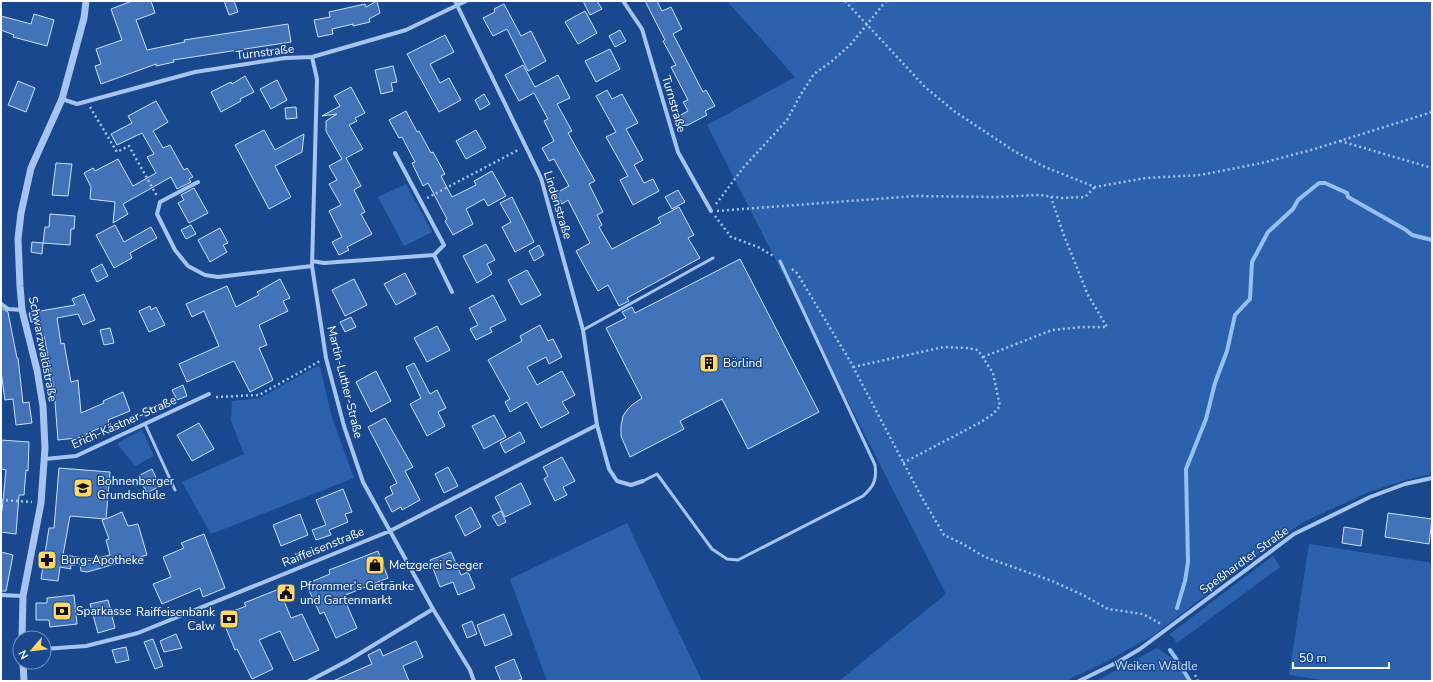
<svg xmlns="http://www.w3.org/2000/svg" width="1433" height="682" viewBox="0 0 1433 682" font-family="'Nunito Sans',sans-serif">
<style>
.green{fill:#2c62ad}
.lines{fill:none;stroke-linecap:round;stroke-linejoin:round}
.stream{stroke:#99bff1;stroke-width:4}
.building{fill:#4272b7;stroke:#cce0fa;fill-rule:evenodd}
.path{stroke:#a6c4ef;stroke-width:2.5;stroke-dasharray:2 3;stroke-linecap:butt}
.service{stroke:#a6c4ef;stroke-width:3}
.minor{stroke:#a6c4ef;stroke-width:4}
.tertiary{stroke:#a6c4ef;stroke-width:7}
.labels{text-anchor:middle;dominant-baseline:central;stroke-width:3;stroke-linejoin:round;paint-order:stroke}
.street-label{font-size:12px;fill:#fff;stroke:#19488f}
.poi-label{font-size:12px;fill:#fff;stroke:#19488f;text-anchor:start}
.park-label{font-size:12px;fill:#cce0fa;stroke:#19488f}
</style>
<rect width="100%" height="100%" fill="#19488f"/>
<path class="green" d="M727 1H1432V474L1405 480 1369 492 1305 521 1272 544 1154 635 1102 664 1065 681H839L946 594 707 125 795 77Z
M406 184 432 232 404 246 378 197Z
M317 366 320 367 332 418 354 478 211 534 182 482 244 454 231 421 232 401 260 398Z
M142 430 154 456 135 466 118 445 119 442Z
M627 523 702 681H547L510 579Z
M1309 544 1432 563V681H1330L1289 675Z
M1273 556 1280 567 1177 643 1170 634 1221 595Z
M1157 648 1179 663 1190 681H1096Z"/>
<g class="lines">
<path class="stream" d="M1177 608 1185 581 1188 562 1186 469 1206 419 1215 383 1227 351 1235 315 1250 299 1252 262 1268 232 1293 209 1298 200 1319 183H1325L1347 193 1348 197 1406 230 1412 235 1432 240
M1170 650 1179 663 1190 681"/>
</g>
<path class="building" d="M132 1H151L155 13 136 20 147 50 185 42 184 40 288 24 291 42 173 60 174 62 156 66V64L101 84 95 66 101 64 96 49 122 40 111 9Z
M224 1H234L238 12 229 15Z
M377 1 380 13 369 19 370 22 353 26V24L332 29 333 34 318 37 314 20 330 17 329 12 365 4 366 7Z
M583 1H597L602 9 590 15Z
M645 1H657L662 11 671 7 682 29 673 34 703 92 706 90 715 106 705 111 707 115 688 125 679 126 675 118 688 111 683 102 688 100 671 67 676 65 663 41 665 40Z
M504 4 521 36 531 31 546 61 528 71 507 29 493 36 483 18 495 12 494 9Z
M585 11 597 33 578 44 565 22Z
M34 14 54 20 47 46 13 37 14 35 1 30V16L31 24Z
M620 30 626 41 615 47 609 36Z
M445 35 454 52 430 64 440 83 449 78 461 100 439 112 407 54Z
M610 49 620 69 596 82 585 61Z
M523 65 535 87 558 75 570 98 557 104 572 131 568 133 595 181 589 184 603 212 597 215 602 225 599 227 612 249 661 223 658 218 679 207 694 235 688 238 700 258 627 298 629 301 619 306 608 285 598 291 576 251 590 243 568 200 562 204 556 193 569 186 554 159 549 161 542 148 554 141 544 121 548 119 534 93 519 101 505 75Z
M393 66 397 82 391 83 393 91 381 94 375 70Z
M245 76 254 92 240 99 241 101 221 112 211 92 231 82 232 84Z
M277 80 287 100 271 109 260 89Z
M18 81 35 88 26 112 8 105Z
M351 87 365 113 355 118 357 121 349 125 363 149 346 158 361 186 354 190 365 212 361 214 372 234 347 247 349 250 339 255 332 242 342 237 329 211 341 205 329 184 337 180 329 166 342 159 326 131V121L337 114 322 116 340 106 334 96Z
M607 90 612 99 622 94 638 123 626 129 643 160 634 165 644 183 653 179 659 191 633 205 620 180 628 176 606 137 616 132 596 96Z
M484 94 490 104 480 110 475 100Z
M156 101 168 122 153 131 163 148 170 145 184 170 187 168 193 177 189 179 191 182 177 189 171 177 148 190 123 204 128 214 113 223 115 202 90 199 91 187 84 173 93 168 95 171 118 159 133 186 156 173 147 157 154 154 142 133 117 145 111 134 132 123 128 116Z
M296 107 297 118 286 119 285 108Z
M406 111 417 132 419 131 431 153 433 152 445 174 441 176 452 197 476 185 474 181 492 171 506 196 488 206 484 199 466 209 473 224 453 235 445 221 447 219 428 183 423 186 412 163 415 162 402 137 399 138 389 120Z
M264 130 275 150 304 134 302 152 275 166 291 197 269 209 235 145Z
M476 130 486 148 466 159 456 141Z
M56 163 72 164 68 196 52 195Z
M194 188 208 213 189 223 178 203 184 200 181 195Z
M678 190 685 202 672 209 665 197Z
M512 197 534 242 515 252 502 227 511 222 500 203Z
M50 214 75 216 74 229H71L70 245 43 243 45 227H49Z
M115 225 124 242 151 227 157 238 130 253 132 258 114 268 96 235Z
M191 225 196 234 186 239 181 230Z
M220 228 228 243 223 245 227 252 210 262 198 240Z
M32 242 43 243 42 254 31 252Z
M486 244 495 260 487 264 492 274 477 283 463 256Z
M539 245 544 255 534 261 529 251Z
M740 259 819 412 748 449 722 399 680 421 684 429 630 457 621 436V426L623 416 627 410 632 405 642 398 606 328 626 318 622 312 632 307 635 313Z
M102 264 108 276 97 282 91 270Z
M527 270 541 295 521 305 508 280Z
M405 273 416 294 396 305 384 284Z
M280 279 290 298 283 301 288 311 259 325 267 345 259 348 273 380 250 392 234 361 187 382 179 364 219 346 204 311 192 317 186 304 227 286 236 307 259 295 257 292Z
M354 279 367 305 345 316 332 290Z
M84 294 95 320 83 325 78 314 57 318 61 344 64 343 71 382 78 380 81 413 104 403 103 401 123 392 130 411 108 420 109 424 86 434V437L58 440 54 389 44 336H43L40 321 31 322 29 313 75 305 72 299Z
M493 295 506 320 490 328 492 332 476 340 470 329 478 325 469 308Z
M150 306 151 310 156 307 165 325 149 332 139 311Z
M1 308 8 312 17 358H18L23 403 29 402 32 423 16 425 13 399 5 400 1 371Z
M351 317 356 327 345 332 340 322Z
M540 325 548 341 553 339 562 357 549 364 546 357 527 367 537 385 562 371 575 395 562 402 569 413 541 428 527 402 510 412 505 402 510 399 488 360 522 341 520 336Z
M437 326 450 350 427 362 414 338Z
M110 328 114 343 104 345 100 330Z
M414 363 430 394 437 390 446 408 438 412 445 426 427 436 410 404 421 398 406 367Z
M376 371 391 401 371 412 356 382Z
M183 385 187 396 177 400 172 390Z
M494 415 506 437 484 449 472 426Z
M385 418 413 467 405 471 420 500 402 510 401 507 392 512 385 498 393 494 390 487 397 483 368 427Z
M199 423 214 449 192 461 177 435Z
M520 432 525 442 505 453 500 443Z
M1 440 29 442 28 471 26 470 24 495H19L16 534 1 532V510L2 511 6 470 1 469Z
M562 457 575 481 563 487 567 495 555 501 544 479 548 476 543 467Z
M448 467 458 486 444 493 435 474Z
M59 468 110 472 106 519 122 512 128 526 138 524 147 555 87 572 81 571 80 564 70 566 71 569 60 567 58 581 41 579 49 528H54ZM70 516 105 519 102 520 109 539 106 540 110 555 93 559 63 555Z
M152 469 160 486 147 493 138 476Z
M521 483 531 504 505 517 495 497Z
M343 489 352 512 345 514 348 522 329 530 331 535 316 540 312 530 326 525 316 500Z
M471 507 481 527 465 536 455 516Z
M501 511 506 522 498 526 492 516Z
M1388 513 1432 519 1429 544 1385 537Z
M300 514 308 535 281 546 273 525Z
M1344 527 1363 530 1361 546 1342 543Z
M204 534 225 588 203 597 200 588 162 604 153 584 171 577 163 557 184 548 181 543Z
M378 551 388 578 343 596 357 628 336 638 324 612 320 614 306 584 330 574 329 570Z
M1 552 13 555 6 591H1Z
M451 552 461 575 468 572 475 588 458 595 453 582 440 587 430 560Z
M279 589 291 618 302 614 319 650 294 661 280 631 259 640 273 669 252 679 237 649 235 650 221 616 246 606 244 603Z
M74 595 77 624 50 627 49 620H36V603H47V598Z
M108 600 115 628 98 633 90 604Z
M504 614 512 635 485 646 477 625Z
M472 621 477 634 467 638 462 625Z
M176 634 182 648 164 652 160 641Z
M153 639 163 666 155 669 144 642Z
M416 641 423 657 403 666 409 681H333L372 664 368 655 380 649 383 656Z
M126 647 129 660 116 663 112 650Z
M514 659 522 679 516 681H501L495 667Z"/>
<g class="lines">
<path class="path" d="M845 1 925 87 954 111 1014 151 1045 167 1095 187 1146 178 1200 175 1262 163 1311 150 1432 112
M90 107 117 152 129 146 157 196
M1340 141 1432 168
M427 198 520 149
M716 204 743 168 787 120 801 94 814 74 832 61 851 44 886 1
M717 211 915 196 996 197 1039 195 1061 198 1085 197 1095 187
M715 216 731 237 758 247 775 257
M792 269 797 273 850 361 921 496 944 535 961 543 985 557 1052 581 1083 595 1108 609 1143 614 1161 624
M983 357 1052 330 1083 327H1107L1088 295 1063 233 1051 197
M853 367 944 347 966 348 978 350 993 373 1000 406 993 414 981 422 903 463
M216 397 259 395 320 361
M1 500 32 502
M1195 675 1198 681"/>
<path class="service" d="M583 330 713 258
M145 424 175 490
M643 481 657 474 712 549 727 559 738 560 863 496C874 486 877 480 875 465L780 261"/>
<path class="minor" d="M455 1 541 178 583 330 597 425 609 469 617 481 631 485 643 481
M623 1 642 29 678 152 711 211
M312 57 317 79 312 266 326 358 344 426 363 482 433 609 470 670 474 681
M62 99 77 104 195 72 285 58 312 57 406 30 466 1
M395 153 444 245 434 255
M198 182 160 202 157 214 175 250 188 266 205 275 218 277 312 266
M434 255 452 292
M312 261 324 263 434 255
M1 304 8 309 22 310
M45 459 76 456 209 394
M1 595 23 596
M44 649 86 646 138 633 390 531 597 425
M309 681 349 660 433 609
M1079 681 1118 662 1140 649 1294 534 1370 497 1405 484 1432 478"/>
<path class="tertiary" d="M22 638 23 596 41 503 45 448 43 406 37 370 22 310 20 286 18 239 21 213 31 168 62 99 84 18 86 1
M23 662 24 681"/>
</g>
<defs>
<g id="building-square" transform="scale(1)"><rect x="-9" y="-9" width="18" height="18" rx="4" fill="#ffd764" stroke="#19488f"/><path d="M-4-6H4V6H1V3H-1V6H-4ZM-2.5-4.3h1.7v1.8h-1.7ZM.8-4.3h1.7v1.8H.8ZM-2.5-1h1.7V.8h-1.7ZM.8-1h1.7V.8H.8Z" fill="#111"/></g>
<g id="school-square" transform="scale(1)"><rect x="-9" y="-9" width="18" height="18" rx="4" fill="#ffd764" stroke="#19488f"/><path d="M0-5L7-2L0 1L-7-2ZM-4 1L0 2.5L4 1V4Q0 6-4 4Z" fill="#111"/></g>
<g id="pharmacy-square" transform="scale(1)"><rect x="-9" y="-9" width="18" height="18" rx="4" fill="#ffd764" stroke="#19488f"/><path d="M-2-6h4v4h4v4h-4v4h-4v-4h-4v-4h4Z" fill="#111"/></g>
<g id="shop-square" transform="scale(1)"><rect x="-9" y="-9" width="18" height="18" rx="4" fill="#ffd764" stroke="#19488f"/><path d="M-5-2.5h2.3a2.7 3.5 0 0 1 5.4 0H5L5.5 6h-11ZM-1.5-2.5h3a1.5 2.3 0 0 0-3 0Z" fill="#111"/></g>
<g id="civic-square" transform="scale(1)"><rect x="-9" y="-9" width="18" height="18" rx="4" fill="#ffd764" stroke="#19488f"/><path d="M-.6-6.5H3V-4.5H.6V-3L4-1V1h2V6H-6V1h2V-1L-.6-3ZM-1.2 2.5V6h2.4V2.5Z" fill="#111"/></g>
<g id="bank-square" transform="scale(1)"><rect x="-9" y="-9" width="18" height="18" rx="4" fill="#ffd764" stroke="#19488f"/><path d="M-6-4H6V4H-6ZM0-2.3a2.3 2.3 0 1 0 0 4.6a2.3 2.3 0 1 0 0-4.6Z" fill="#111"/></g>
</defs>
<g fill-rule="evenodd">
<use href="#building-square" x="709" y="363"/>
<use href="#school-square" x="83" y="488"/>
<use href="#pharmacy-square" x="47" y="560"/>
<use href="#shop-square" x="375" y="565"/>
<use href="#civic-square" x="286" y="593"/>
<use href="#bank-square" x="62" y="611"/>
<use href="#bank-square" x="229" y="619"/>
</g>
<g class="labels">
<g class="street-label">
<text transform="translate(265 52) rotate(-7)">Turnstraße</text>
<text transform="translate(674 104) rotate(74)">Turnstraße</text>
<text transform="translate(558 205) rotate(73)">Lindenstraße</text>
<text transform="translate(43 349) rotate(79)">Schwarzwaldstraße</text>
<text transform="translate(345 382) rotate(76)">Martin-Luther-Straße</text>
<text transform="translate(124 422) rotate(-24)">Erich-Kästner-Straße</text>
<text transform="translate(323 547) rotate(-22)">Raiffeisenstraße</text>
<text transform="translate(1244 560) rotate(-36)">Speßhardter Straße</text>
</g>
<g class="poi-label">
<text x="723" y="363">Börlind</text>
<text x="97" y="481">Bohnenberger<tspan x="97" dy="14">Grundschule</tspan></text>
<text x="61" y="560">Burg-Apotheke</text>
<text x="389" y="565">Metzgerei Seeger</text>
<text x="300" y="586">Pfrommer's Getränke<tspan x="300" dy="14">und Gartenmarkt</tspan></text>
<text x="76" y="611">Sparkasse</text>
<text x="215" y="612" text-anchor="end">Raiffeisenbank<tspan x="215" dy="14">Calw</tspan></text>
</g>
<g class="park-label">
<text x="1156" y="666">Weiken Wäldle</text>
</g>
</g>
<rect width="1433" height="682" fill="none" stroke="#ffffff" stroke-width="4"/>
<g transform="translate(32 650) rotate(242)"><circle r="19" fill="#19488f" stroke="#7591bc"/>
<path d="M0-3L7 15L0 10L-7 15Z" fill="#ffd764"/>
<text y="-6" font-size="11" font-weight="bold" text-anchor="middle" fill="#ffffff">N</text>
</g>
<path d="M1293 662v6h96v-6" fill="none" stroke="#ffffff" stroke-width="2"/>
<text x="1299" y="662" font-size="12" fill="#ffffff" stroke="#19488f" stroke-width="3" paint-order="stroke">50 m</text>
</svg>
